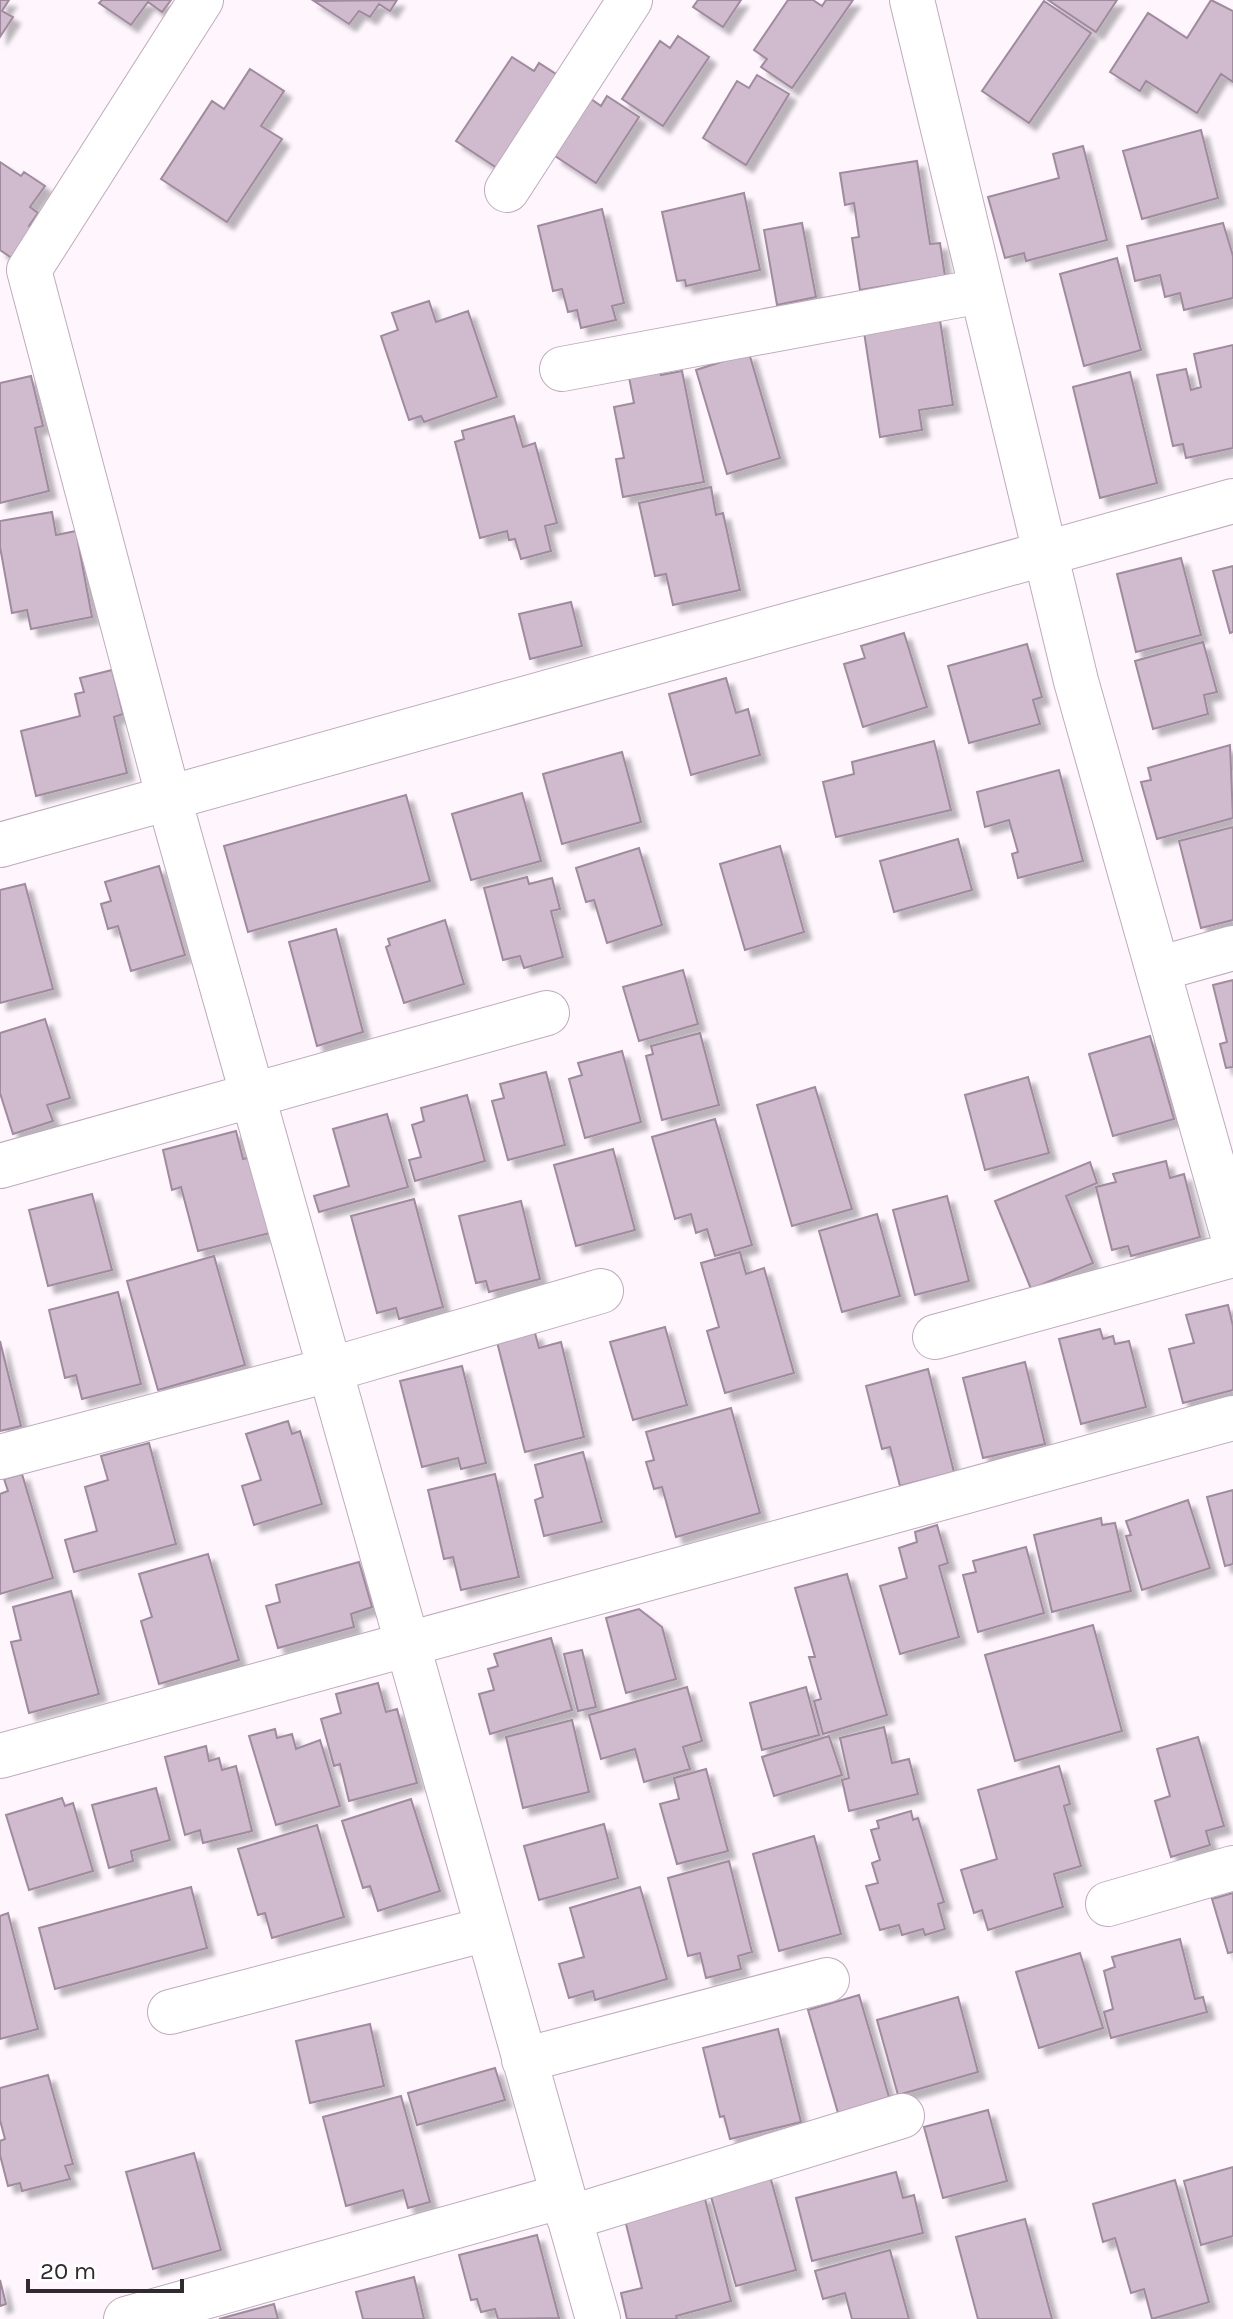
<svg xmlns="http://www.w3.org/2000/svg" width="1233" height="2319" viewBox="0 0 1233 2319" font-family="Karla,sans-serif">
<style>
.building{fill:#d0bbce;stroke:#9f8b9d;stroke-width:2;filter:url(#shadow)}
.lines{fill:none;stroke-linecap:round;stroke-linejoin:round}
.minor-casing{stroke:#bfabbd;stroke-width:46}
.tertiary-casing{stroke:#bfabbd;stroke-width:46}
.minor{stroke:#fff;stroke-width:44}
.tertiary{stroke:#fff;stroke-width:44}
</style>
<defs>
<filter id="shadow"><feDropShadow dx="7" dy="7" stdDeviation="2" flood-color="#0004"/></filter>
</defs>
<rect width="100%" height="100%" fill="#fef5fd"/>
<path class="building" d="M0 0H9L2 11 13 17 0 37Z
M102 0H171L162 12 148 2 131 25 99 3Z
M397 0 390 11 379 4 370 17 359 11 349 24 314 1Z
M698 0H741L723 27 693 7Z
M788 0H813L822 6 826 0H853L792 88 761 67 767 59 754 50Z
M1048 0H1117L1096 32Z
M1211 0 1233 11V82L1221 74 1197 113 1146 81 1140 91 1110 72 1148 13 1187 38Z
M1044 1 1091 33 1029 123 982 91Z
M678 36 709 57 663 126 622 99 660 41 670 48Z
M512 57 534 71 539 63 559 76 497 168 456 141Z
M250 69 284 91 261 126 282 139 227 222 161 179 212 101 224 109Z
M757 75 789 94 746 165 703 138 737 81 749 88Z
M607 96 639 117 596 183 555 156 591 99 601 106Z
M1201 130 1218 198 1142 219 1123 151Z
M1083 146 1107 240 1026 261 1024 253 1005 258 988 197 1059 178 1053 154Z
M917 161 930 244 940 243 945 276 860 290 852 238 859 237 854 203 845 205 840 173Z
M0 162 21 176 24 172 45 186 30 207 38 213 29 226 39 232 19 263 0 250Z
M744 193 760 270 686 286 685 280 677 281 662 212Z
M602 209 624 303 612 306 616 320 581 328 577 310 568 312 562 289 553 291 538 226Z
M802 223 816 297 777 305 764 230Z
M1223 223 1233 256V298L1184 310 1180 293 1165 297 1160 275 1135 281 1127 246Z
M1117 258 1141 350 1084 366 1060 274Z
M429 301 436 322 468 311 497 397 424 422 421 416 409 420 381 336 398 330 392 313Z
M940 320 953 405 919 410 922 430 880 437 864 332Z
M1233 345V448L1186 458 1183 444 1173 446 1157 375 1186 369 1191 390 1201 387 1194 354Z
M749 353 780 458 727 474 696 370Z
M659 366 661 375 682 371 704 482 623 497 616 459 624 458 614 407 634 403 628 372Z
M1130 372 1157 483 1100 498 1073 387Z
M31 376 43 426 35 428 49 491 0 503V383Z
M514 416 523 447 535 443 557 523 545 526 551 551 521 559 515 539 509 540 507 531 480 538 455 442 464 439 462 431Z
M711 487 716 515 723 513 740 590 673 605 666 574 655 576 639 503Z
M52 512 56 535 76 531 92 617 31 629 27 610 12 613 0 547V521Z
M1181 558 1201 635 1136 652 1117 574Z
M1233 566V632L1230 633 1213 571Z
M571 602 582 646 530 659 519 614Z
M904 633 927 707 863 727 844 664 865 658 861 646Z
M1203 642 1217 692 1204 695 1208 714 1153 729 1135 661Z
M1027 644 1042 697 1033 700 1040 724 969 743 948 666Z
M112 670 123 714 114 717 127 773 36 796 21 731 80 716 75 694 84 692 80 678Z
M726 678 736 713 748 709 760 755 691 775 669 694Z
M934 741 951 810 836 837 823 782 854 774 852 762Z
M1230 745 1233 818 1157 839 1141 782 1151 780 1148 768Z
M622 752 641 822 562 844 543 774Z
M1059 770 1083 861 1018 878 1012 854 1018 852 1009 820 985 827 977 792Z
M522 793 541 861 471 880 452 814Z
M406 795 430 881 248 932 224 846Z
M1233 827V920L1201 928 1179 841Z
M958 839 972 890 894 912 880 861Z
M780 846 804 932 745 950 720 864Z
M639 848 662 925 607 943 594 900 586 902 576 868Z
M159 866 185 955 131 971 118 926 108 929 101 904 111 901 105 882Z
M527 877 529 884 552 878 560 909 551 911 563 957 524 968 520 956 503 960 484 888Z
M25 884 53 989 0 1003V890Z
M445 920 464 984 404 1003 386 947 390 945 388 939Z
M336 929 363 1032 317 1046 289 942Z
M683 970 698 1024 639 1041 623 987Z
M1233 980V1067L1226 1068 1220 1044 1227 1042 1213 985Z
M45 1019 70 1098 47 1105 53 1121 13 1134 0 1093V1033Z
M700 1033 719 1105 662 1120 646 1056 653 1054 651 1046Z
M1150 1036 1174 1119 1113 1136 1089 1054Z
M622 1051 641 1122 585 1138 569 1079 582 1075 578 1063Z
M546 1072 565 1145 508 1160 492 1101 504 1098 500 1084Z
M1028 1077 1049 1153 985 1170 965 1095Z
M815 1087 852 1209 792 1226 757 1105Z
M467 1095 485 1161 415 1181 409 1160 421 1157 412 1125 424 1121 421 1108Z
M387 1114 408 1187 319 1212 314 1196 349 1186 333 1129Z
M715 1119 752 1245 715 1256 707 1229 696 1233 691 1214 675 1219 652 1137Z
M236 1131 243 1159 251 1157 270 1233 198 1251 181 1187 172 1190 163 1150Z
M613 1149 635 1230 576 1246 554 1165Z
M1166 1161 1170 1178 1184 1174 1200 1237 1131 1256 1128 1246 1112 1250 1096 1187 1116 1182 1113 1174Z
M1090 1162 1097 1183 1066 1196 1093 1263 1031 1289 995 1201Z
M92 1194 112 1270 48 1286 29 1210Z
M947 1196 969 1281 915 1295 893 1210Z
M414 1199 443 1307 399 1319 396 1308 377 1313 351 1216Z
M521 1201 540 1279 489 1292 486 1281 476 1283 459 1216Z
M877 1214 900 1296 842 1312 819 1231Z
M740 1252 746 1274 764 1268 794 1373 725 1393 707 1331 719 1327 701 1263Z
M214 1256 245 1365 158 1390 127 1281Z
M118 1292 141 1384 82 1399 76 1375 65 1378 49 1310Z
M1228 1305 1233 1326V1390L1183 1403 1169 1349 1194 1343 1186 1315Z
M665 1327 687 1405 633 1420 610 1342Z
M1100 1329 1103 1339 1113 1336 1115 1344 1129 1341 1146 1407 1081 1424 1059 1339Z
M535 1333 539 1348 561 1342 584 1437 525 1452 497 1342Z
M0 1341 21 1426 0 1431Z
M1025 1362 1045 1444 983 1458 963 1378Z
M462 1366 486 1463 461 1469 458 1458 422 1467 400 1381Z
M928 1369 954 1472 900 1486 890 1447 882 1449 866 1386Z
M731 1408 760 1513 676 1537 662 1487 654 1489 646 1462 654 1460 646 1432Z
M288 1421 292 1434 300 1431 322 1504 254 1525 242 1486 261 1480 246 1434Z
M149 1443 176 1544 74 1572 65 1540 97 1531 85 1487 108 1480 101 1456Z
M583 1452 602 1522 544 1536 535 1500 543 1497 535 1465Z
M22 1474 53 1578 0 1594V1494L8 1491 4 1479Z
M495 1474 519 1577 461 1590 453 1557 444 1559 428 1490Z
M1233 1490V1564L1225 1566 1207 1497Z
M1188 1500 1210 1568 1142 1590 1126 1536 1131 1535 1126 1521Z
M1101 1518 1102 1525 1115 1523 1131 1591 1052 1612 1034 1535Z
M937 1525 948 1563 939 1566 959 1637 900 1654 880 1586 907 1578 899 1548 917 1542 915 1532Z
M1026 1547 1044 1613 978 1632 963 1575 976 1572 973 1561Z
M208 1554 239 1660 159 1684 141 1621 152 1617 139 1574Z
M359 1562 372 1607 351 1614 354 1627 278 1648 266 1606 280 1602 276 1585Z
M847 1574 887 1715 823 1734 814 1701 821 1699 809 1657H815L795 1588Z
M71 1591 99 1694 29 1713 11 1642 21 1640 13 1607Z
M639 1609 662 1627 676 1679 626 1693 606 1618Z
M1093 1625 1122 1731 1015 1761 985 1655Z
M551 1638 572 1710 490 1734 479 1694 494 1690 488 1669 498 1666 494 1654Z
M582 1650 596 1707 578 1711 564 1654Z
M378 1683 386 1712 397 1709 417 1783 349 1801 340 1764 334 1766 321 1719 341 1713 336 1694Z
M687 1687 702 1741 683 1747 690 1769 644 1782 635 1749 601 1759 589 1715Z
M806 1687 819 1735 762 1750 750 1703Z
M572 1720 589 1792 523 1808 506 1737Z
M884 1727 892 1763 909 1759 918 1794 849 1811 842 1780 849 1778 840 1738Z
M275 1729 277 1738 292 1734 296 1749 320 1740 340 1806 276 1825 249 1736Z
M829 1736 842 1775 774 1796 762 1757Z
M1198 1737 1224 1826 1206 1831 1210 1845 1171 1857 1155 1801 1170 1796 1157 1749Z
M206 1746 209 1761 219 1758 222 1770 236 1766 252 1831 203 1843 200 1830 185 1835 165 1757Z
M1059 1766 1070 1804 1064 1806 1081 1866 1054 1874 1063 1907 988 1930 982 1910 974 1913 961 1870 997 1859 978 1790Z
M706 1769 728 1851 677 1864 660 1804 679 1799 674 1778Z
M156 1788 170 1840 131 1851 133 1861 109 1868 92 1805Z
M62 1798 65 1806 73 1803 93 1871 29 1890 6 1815Z
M411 1799 440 1891 378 1911 370 1886 363 1888 342 1821Z
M911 1811 913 1820 918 1818 944 1902 938 1904 945 1929 925 1935 923 1929 902 1935 899 1925 880 1930 866 1886 878 1883 872 1863 880 1860 871 1830 879 1828 877 1821Z
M604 1824 618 1878 539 1900 524 1846Z
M317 1825 344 1917 272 1938 265 1913 258 1915 238 1849Z
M814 1836 841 1934 779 1951 753 1854Z
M729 1861 752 1952 738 1956 741 1969 706 1978 700 1953 688 1956 668 1878Z
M191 1887 207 1948 55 1989 39 1928Z
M640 1887 667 1979 595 2000 593 1991 569 1998 559 1964 584 1957 570 1908Z
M1233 1893V1952L1228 1953 1212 1899Z
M8 1913 38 2029 0 2039V1916Z
M1180 1939 1195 1999 1203 1997 1207 2012 1111 2038 1104 2012 1113 2009 1104 1971 1115 1967 1112 1957Z
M1080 1953 1103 2028 1039 2048 1016 1972Z
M859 1995 889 2097 838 2113 808 2010Z
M958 1997 978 2072 898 2095 877 2020Z
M370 2024 384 2086 310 2103 296 2041Z
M778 2029 801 2122 730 2139 724 2116 720 2117 703 2048Z
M495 2068 505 2100 417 2125 408 2093Z
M48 2075 73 2164 65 2166 70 2179 22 2191 20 2183 8 2186 0 2155V2141L5 2139 0 2120V2088Z
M401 2096 430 2202 408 2208 403 2190 346 2206 323 2117Z
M988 2110 1007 2181 943 2198 924 2127Z
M194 2153 221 2250 153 2269 126 2172Z
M1233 2167V2236L1201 2245 1184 2181Z
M896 2172 903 2198 914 2195 923 2233 812 2261 796 2198Z
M770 2176 796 2270 736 2286 710 2193Z
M1175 2180 1209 2302 1152 2319 1144 2289 1131 2293 1115 2238 1103 2242 1093 2204Z
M704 2195 731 2301 676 2316 677 2319H627L621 2293 642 2288 624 2216Z
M1025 2219 1052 2319H978L956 2237Z
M537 2235 559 2318 498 2319 495 2309 481 2312 477 2299 471 2300 459 2255Z
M890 2250 909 2319H852L845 2293 823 2299 815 2271Z
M414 2277 424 2319H363L356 2292Z
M0 2280 6 2304 0 2306Z
M274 2304 278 2319H219Z"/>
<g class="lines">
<g class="minor-casing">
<path id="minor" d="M201 0 29 270 169 799 598 2319
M912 0 1076 681 1233 1236
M507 190 630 0
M562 369 981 291
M1158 969 1233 948
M0 1166 547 1013
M935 1337 1233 1255
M0 1457 329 1370 601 1291
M0 1756 1233 1418
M1108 1904 1233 1868
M170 2012 487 1929
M524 2060 827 1980
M569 2218 902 2116
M126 2319 563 2196"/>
</g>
<g class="tertiary-casing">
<path id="tertiary" d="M0 845 1233 501"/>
</g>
<use href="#minor" class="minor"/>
<use href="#tertiary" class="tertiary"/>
</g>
<path d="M28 2279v12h154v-12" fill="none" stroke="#322a31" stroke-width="4"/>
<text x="40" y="2279" font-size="24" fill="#322a31" stroke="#ffffff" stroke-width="6" paint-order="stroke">20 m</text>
</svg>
